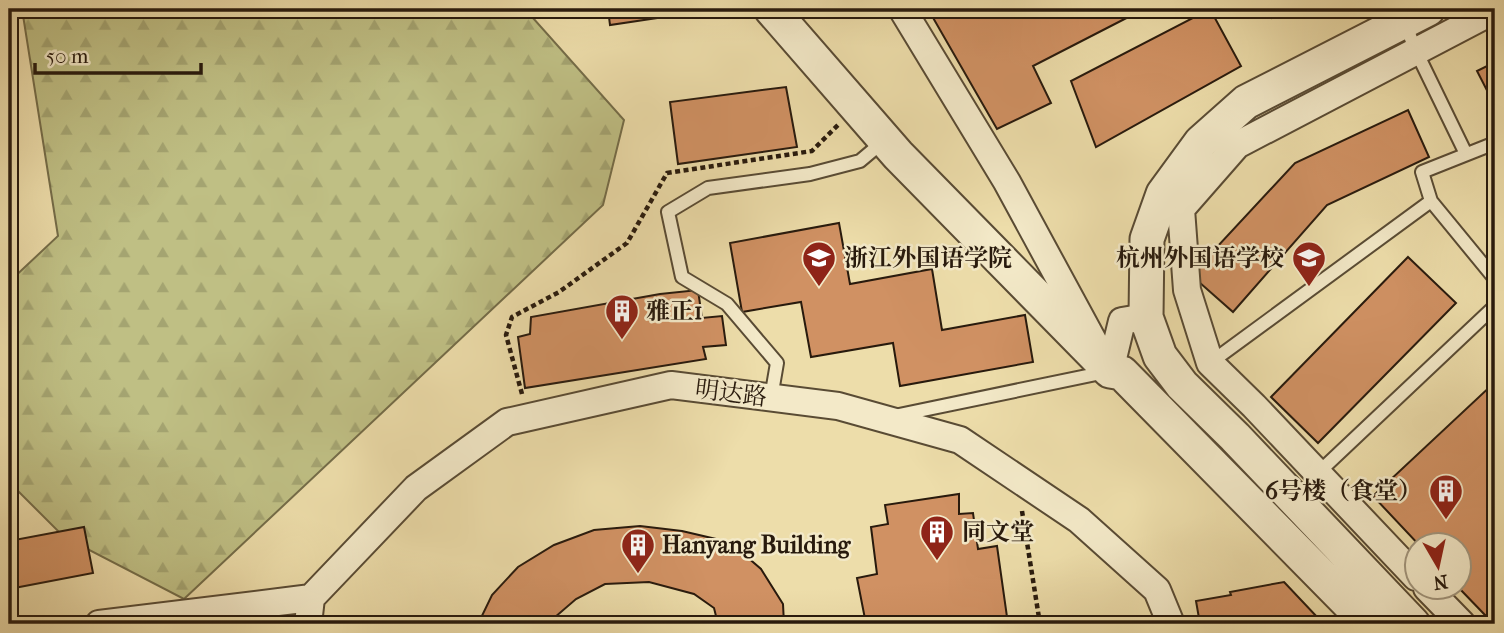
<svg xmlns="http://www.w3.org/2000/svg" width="1504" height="633" viewBox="0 0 1504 633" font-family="'IM FELL French Canon','Noto Serif SC',serif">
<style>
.forest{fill:url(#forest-firs);stroke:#746c48;stroke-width:2}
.building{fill:#d09163;stroke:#281a0d;stroke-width:2}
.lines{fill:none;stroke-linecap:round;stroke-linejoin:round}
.service-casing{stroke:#594b34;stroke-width:16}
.minor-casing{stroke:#594b34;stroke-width:30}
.tertiary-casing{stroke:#594b34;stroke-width:37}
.path{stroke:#281a0d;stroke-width:4.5;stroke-dasharray:5 3.5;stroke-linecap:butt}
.service{stroke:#f3e9c8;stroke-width:12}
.minor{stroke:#f3e9c8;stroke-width:26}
.tertiary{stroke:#f3e9c8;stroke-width:33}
.labels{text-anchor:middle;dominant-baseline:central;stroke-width:5;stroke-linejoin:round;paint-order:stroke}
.poi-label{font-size:24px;font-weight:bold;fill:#281a0d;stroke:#f3e9c8;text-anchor:start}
.street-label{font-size:24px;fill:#281a0d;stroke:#f3e9c8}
</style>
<defs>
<pattern id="forest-firs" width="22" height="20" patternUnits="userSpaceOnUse" patternTransform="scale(1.75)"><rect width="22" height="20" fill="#bfbf84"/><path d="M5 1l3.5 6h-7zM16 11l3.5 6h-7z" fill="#a4a471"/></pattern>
</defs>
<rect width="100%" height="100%" fill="#edddaa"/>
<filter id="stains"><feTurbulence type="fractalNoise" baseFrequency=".00286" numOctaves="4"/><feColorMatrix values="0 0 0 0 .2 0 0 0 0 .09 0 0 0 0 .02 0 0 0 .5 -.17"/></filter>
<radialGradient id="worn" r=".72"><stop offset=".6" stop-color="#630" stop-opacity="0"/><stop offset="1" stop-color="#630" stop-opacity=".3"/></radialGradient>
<path class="forest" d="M22 9H525L624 120 603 205 184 599 64 537 9 482V282L58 236Z"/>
<path class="building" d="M608 9H705V11L610 25Z
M928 9H1144L1033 66 1051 103 997 129Z
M1210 9 1241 66 1096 147 1071 81Z
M1267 9H1290L1272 18Z
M1495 62V106L1477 71Z
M786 87 797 147 678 164 670 102Z
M1408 110 1429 157 1327 205 1233 312 1191 275 1295 163Z
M839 223 850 284 932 269 942 330 1025 315 1033 362 900 386 893 343 811 357 801 302 742 312 730 243Z
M1408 257 1456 303 1318 443 1271 397Z
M698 290 702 318 722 316 726 345 703 347 706 359 525 388 518 337 530 334 531 317 660 294Z
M1495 382V608L1486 616 1458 587V546H1420L1373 496Z
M959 494V514L973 513 978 549 997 546 1008 624H866L857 578 877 574 871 527 888 524 885 505Z
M640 526 682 531 716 539 746 556 761 569 783 604 784 624H718L714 608 694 594 649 582 605 584 576 599 547 624H478L492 595 518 567 554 545 594 530Z
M84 527 93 573 9 589V541Z
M1284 582 1319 619 1320 624H1200L1196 601 1231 595 1230 592Z"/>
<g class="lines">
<g class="service-casing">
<path id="service" d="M1404 21 1416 51 1466 154
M1495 143 1422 172 1431 201 1495 279
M1210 363 1431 201
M771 398 777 363 727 304 682 277 668 212 708 188 810 174 860 161 885 140
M894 416 1106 372
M1318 473 1495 306"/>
</g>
<g class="minor-casing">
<path id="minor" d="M902 9 1007 182 1097 348
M1110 371 1122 321 1146 317
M1416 577 1254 406 1210 363 1187 290 1181 209 1237 145 1495 10
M1427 588 1462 624
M99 624 311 598
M308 624 311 598 416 488 507 422 671 385 838 406 960 440 1079 520 1157 590 1171 624"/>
</g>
<g class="tertiary-casing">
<path id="tertiary" d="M771 9 898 155 1110 371 1122 373 1369 624
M1413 624 1235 437 1182 385 1160 356 1146 317 1147 239 1163 194 1201 142 1246 102 1428 9"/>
</g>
<path class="path" d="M1495 226 1493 230 1495 231
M522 394 506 335 512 317 559 292 627 243 667 173 812 151 838 125
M1022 511 1040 624"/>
<use href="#service" class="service"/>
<use href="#minor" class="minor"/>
<use href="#tertiary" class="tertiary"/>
</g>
<defs>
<g id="school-pin" transform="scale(1.75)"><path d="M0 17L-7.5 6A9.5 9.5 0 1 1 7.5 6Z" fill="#8f2418" stroke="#f3e9c8"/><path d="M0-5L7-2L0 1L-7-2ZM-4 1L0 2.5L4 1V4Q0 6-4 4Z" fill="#fff"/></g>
<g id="building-pin" transform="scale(1.75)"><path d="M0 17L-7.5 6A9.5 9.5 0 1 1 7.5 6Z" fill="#8f2418" stroke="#f3e9c8"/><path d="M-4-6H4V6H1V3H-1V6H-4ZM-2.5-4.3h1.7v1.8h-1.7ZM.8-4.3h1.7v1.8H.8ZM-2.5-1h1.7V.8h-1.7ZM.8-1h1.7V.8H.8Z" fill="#fff"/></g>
</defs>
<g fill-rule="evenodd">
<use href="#school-pin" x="819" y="258"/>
<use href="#school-pin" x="1309" y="258"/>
<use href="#building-pin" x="622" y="311"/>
<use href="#building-pin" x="1446" y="491"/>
<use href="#building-pin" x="937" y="532"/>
<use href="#building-pin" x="638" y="545"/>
</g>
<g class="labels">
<g class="poi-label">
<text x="844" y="258">浙江外国语学院</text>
<text x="1284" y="258" text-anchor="end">杭州外国语学校</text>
<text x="646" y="311">雅正1</text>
<text x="1422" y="491" text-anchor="end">6号楼（食堂）</text>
<text x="962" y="532">同文堂</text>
<text x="662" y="545">Hanyang Building</text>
</g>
<g class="street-label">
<text transform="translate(731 393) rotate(7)">明达路</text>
</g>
</g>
<rect width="1504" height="633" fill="none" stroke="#edddaa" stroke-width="35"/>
<rect x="10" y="10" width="1483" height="612" fill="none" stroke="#281a0d" stroke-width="3.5"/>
<rect x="18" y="18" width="1469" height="598" fill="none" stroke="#281a0d" stroke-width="2"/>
<g transform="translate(1438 566) rotate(171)"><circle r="33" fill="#f3e9c8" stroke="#a2967d" stroke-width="2"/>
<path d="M0-5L12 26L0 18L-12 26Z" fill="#8f2418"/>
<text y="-10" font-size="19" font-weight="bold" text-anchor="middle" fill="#281a0d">N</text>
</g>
<path d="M35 63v10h166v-10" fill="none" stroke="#281a0d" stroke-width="3.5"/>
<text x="46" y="63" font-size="21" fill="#281a0d" stroke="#f3e9c8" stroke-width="5" paint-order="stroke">50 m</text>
<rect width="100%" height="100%" filter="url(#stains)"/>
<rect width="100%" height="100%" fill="url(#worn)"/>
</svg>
